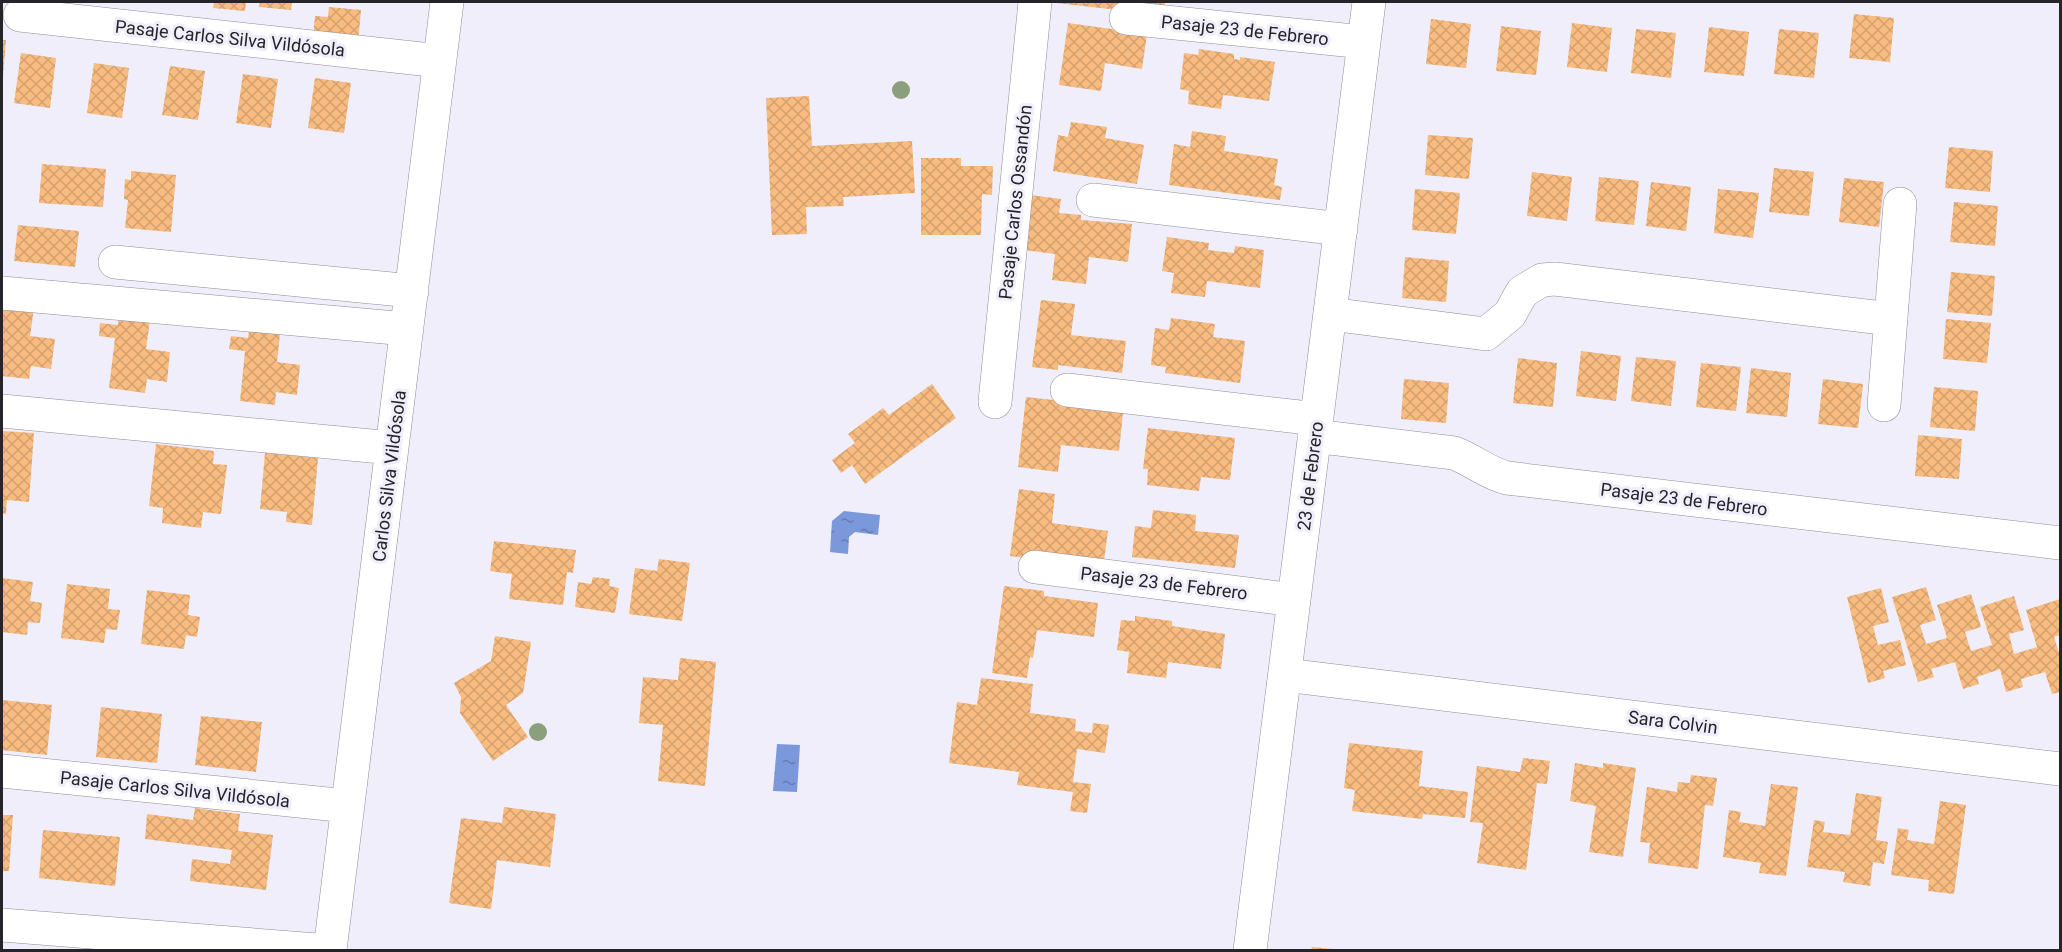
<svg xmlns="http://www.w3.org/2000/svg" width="2062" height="952" viewBox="0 0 2062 952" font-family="Roboto,sans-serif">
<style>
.water{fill:url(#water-ripples)}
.building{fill:url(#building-cross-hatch)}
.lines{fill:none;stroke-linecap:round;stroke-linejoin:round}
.minor-casing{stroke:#8e8d98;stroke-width:34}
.minor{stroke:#fff;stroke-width:33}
.tree{fill:#8c9f7d}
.labels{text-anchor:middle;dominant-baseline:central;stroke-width:6;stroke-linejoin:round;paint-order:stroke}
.street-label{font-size:18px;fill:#252529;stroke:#efeefa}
</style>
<defs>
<pattern id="water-ripples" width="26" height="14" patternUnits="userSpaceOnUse" patternTransform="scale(1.5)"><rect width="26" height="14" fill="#7a98da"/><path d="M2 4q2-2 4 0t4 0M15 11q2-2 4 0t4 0" fill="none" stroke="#647cb1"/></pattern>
<pattern id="building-cross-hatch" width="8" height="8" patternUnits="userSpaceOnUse" patternTransform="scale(1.5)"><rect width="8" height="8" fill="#f8bb80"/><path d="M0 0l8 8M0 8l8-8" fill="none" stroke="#d4a16f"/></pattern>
</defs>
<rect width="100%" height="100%" fill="#efeefa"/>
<path class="water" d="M844 511 880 515 878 535 855 532 849 537 848 554 830 552 832 521Z
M777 744 800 745 797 792 773 791Z"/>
<path class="building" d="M214 2H246L245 11 213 8Z
M260 2H292L291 10 259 7Z
M1056 2H1165L1163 15 1056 3Z
M329 7 361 10 358 43 313 38 315 16 328 17Z
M1854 14 1894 18 1890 62 1849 58Z
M1431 19 1471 24 1466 68 1426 64Z
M1068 23 1147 34 1142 69 1105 63 1101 91 1059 85Z
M1572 23 1612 28 1607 72 1567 67Z
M1501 26 1541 31 1536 75 1496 71Z
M1709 27 1749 32 1744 76 1704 72Z
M1636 29 1676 33 1671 78 1631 73Z
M1779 29 1819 33 1814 78 1774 74Z
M2 40H6L3 77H2Z
M1199 49 1234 54V59L1240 60V57L1275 62 1269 101 1223 95 1221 109 1188 104 1189 91 1180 89 1184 53 1198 55Z
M21 53 56 58 50 108 14 103Z
M94 63 129 68 122 118 87 113Z
M170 66 205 71 198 120 162 115Z
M243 74 278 79 271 128 236 123Z
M315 78 351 83 344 133 308 128Z
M809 96 812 146 912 141 915 193 843 197 844 206 806 207 807 234 772 235 766 98Z
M1071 122 1107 127 1105 138 1144 145 1137 184 1053 171 1058 135 1068 137Z
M1192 131 1226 136 1224 151 1278 159 1274 185 1282 187 1280 200 1169 185 1174 144 1190 147Z
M1428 135 1473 138 1469 179 1425 175Z
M1949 147 1993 151 1990 192 1945 188Z
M921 158H961V166H993L992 195 982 194 981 235H921Z
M42 164 106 169 103 207 39 203Z
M1774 168 1814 172 1809 216 1769 212Z
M131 171 176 175 171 232 125 228 128 200 124 199 125 179 131 180Z
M1532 172 1572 177 1567 221 1527 216Z
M1599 177 1639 181 1634 225 1595 221Z
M1844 178 1884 182 1879 227 1839 222Z
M1651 182 1691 187 1686 231 1646 226Z
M1415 189 1460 193 1456 234 1412 230Z
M1718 189 1759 193 1753 238 1714 233Z
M1030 195 1061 199 1059 213 1081 215V220L1132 224 1128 262 1089 257 1086 284 1052 280 1055 254 1024 250Z
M1954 202 1998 206 1995 246 1950 242Z
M18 225 79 231 75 267 14 261Z
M1167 237 1209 243 1208 250 1234 253 1235 246 1264 250 1260 288 1207 281 1205 297 1171 293 1174 273 1162 271Z
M1405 257 1449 261 1446 302 1402 298Z
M1951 272 1995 276 1992 316 1947 312Z
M1041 300 1075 304 1071 335 1126 341 1122 373 1058 365V370L1032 367Z
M3 304 34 308 30 336 55 339 51 369 31 366 29 379 2 376Z
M119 317 150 320 146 349 170 352 167 382 147 379 145 393 109 388 115 338 99 336 100 323 118 325Z
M1171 318 1215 324 1213 337 1245 341 1240 383 1165 373 1166 367 1151 365 1155 328 1169 330Z
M1946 319 1991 323 1987 363 1943 359Z
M249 330 280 334 277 362 300 365 297 395 276 392 275 405 240 401 245 351 229 349 231 336 248 338Z
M1581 351 1621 356 1616 401 1576 396Z
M1636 357 1676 361 1671 406 1631 401Z
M1518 358 1557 363 1553 407 1513 403Z
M1701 363 1741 367 1736 411 1696 407Z
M1751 368 1791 373 1787 417 1746 413Z
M1404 379 1449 383 1446 423 1401 419Z
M1823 379 1863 384 1858 428 1818 424Z
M932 384 956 418 865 484 852 465 841 473 832 460 855 443 848 434 883 408 889 415Z
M1934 387 1978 391 1975 431 1930 427Z
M1026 397 1063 401V406L1123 413 1119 451 1061 445 1058 472 1018 467Z
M1148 428 1235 438 1230 480 1201 477 1199 491 1147 485 1148 469H1143Z
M2 431 34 433 29 502 7 500 6 514 2 513Z
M1918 435 1962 439 1959 479 1915 476Z
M156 444 214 451 213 464 227 465 221 514 203 512 201 528 162 523 163 508 149 506Z
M265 453 318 458 312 525 286 522 287 512 260 509Z
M1019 489 1055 494 1052 523 1108 531 1103 568 1010 556Z
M1153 510 1196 515 1195 531 1239 535 1235 568 1132 557 1135 526 1151 528Z
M494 541 576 550 573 573 567 572 563 605 509 599 512 574 490 571Z
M659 559 690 563 682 621 629 614 635 568 657 571Z
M593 577 610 579 609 586 619 588 615 613 575 607 578 582 591 584Z
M2 578 33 582 30 601 42 603 40 623 28 622 27 635 2 632Z
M67 584 110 589 108 609 120 610 117 630 106 629 104 643 61 638Z
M1004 586 1044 591V596L1098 603 1094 637 1037 630 1033 658 1030 657 1027 678 992 673Z
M1926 587 1936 620 1920 625 1926 644 1947 638 1937 605 1971 594 1981 627 1965 632 1971 651 1992 645 1980 607 2014 596 2024 630 2009 634 2014 654 2037 647 2026 610 2060 599V635L2054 637 2060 656V692L2052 694 2045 672 2021 679 2023 687 2006 692 2000 669 1977 677 1979 684 1963 689 1955 662 1931 669 1934 677 1918 682 1892 597Z
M1881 588 1889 622 1873 626 1878 645 1900 640 1906 665 1883 671 1885 678 1868 683 1847 597Z
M147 590 190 595 188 615 200 617 197 637 186 635 184 649 141 644Z
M1135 616 1172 621V626L1225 634 1221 669 1168 662 1166 678 1127 673 1129 652 1117 650 1121 620 1135 621Z
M495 636 531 642 523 693 506 705 528 737 493 761 460 713 461 697 454 683 491 661Z
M680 658 716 662 705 786 658 781 663 725 639 723 643 677 678 680Z
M981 678 1033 684 1030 713 1076 719 1075 731 1092 733 1093 723 1109 725 1105 753 1077 749 1073 782 1091 784 1087 813 1070 811 1073 792 1017 785 1019 772 949 763 957 702 977 705Z
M2 700 52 705 47 755 2 750Z
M101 707 162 714 157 763 96 757Z
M201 716 262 722 256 772 195 765Z
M1349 743 1423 751 1419 786 1468 792 1465 818 1423 814 1422 819 1352 811 1355 790 1344 788Z
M1523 758 1550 761 1547 784 1537 783 1526 870 1477 863 1483 823 1470 822 1477 766 1520 772Z
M1575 763 1603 768V763L1636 768 1623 857 1589 852 1596 806 1570 801Z
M1691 775 1717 778 1713 806 1705 805 1698 869 1648 863 1650 843 1640 842 1647 787 1677 792 1678 782 1690 783Z
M1771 784 1798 787 1786 876 1759 873 1761 863 1723 857 1729 810 1741 812 1739 822 1765 826Z
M1856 793 1882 797 1876 840 1888 842 1884 864 1873 862 1870 886 1843 882 1845 872 1807 867 1814 820 1825 822 1823 832 1850 835Z
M1940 801 1966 805 1954 894 1928 891 1929 880 1891 875 1898 828 1909 830 1907 840 1934 844Z
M504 807 556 814 550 867 497 860 491 909 449 903 461 818 502 823Z
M195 808 240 814 238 831 273 835 266 890 190 881 192 859 230 864 232 850 145 839 147 814 193 820Z
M2 815H13L9 871H2Z
M43 830 120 837 115 886 39 878Z
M1312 947 1333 949V950H1311Z"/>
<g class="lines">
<g class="minor-casing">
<path id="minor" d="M20 15 440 61
M1126 18 1364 42
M1093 200 1341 229
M115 262 412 291
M2 293 407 329
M1330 314 1486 334 1510 314 1522 292 1542 280 1555 279 1891 319
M1067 390 1317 419
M995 402 1035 2
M1884 405 1900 204
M2 411 392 448
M1314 436 1454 453C1473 460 1487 473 1507 478L2060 543
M1035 567 1294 600
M1285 675 2060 769
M2 771 348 806
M2 925 317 950
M330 950 447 2
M1250 950 1369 2"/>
</g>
<use href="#minor" class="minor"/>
</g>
<g class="tree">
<circle cx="901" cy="90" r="9"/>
<circle cx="538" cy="732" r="9"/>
</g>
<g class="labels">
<g class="street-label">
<text transform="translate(1245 30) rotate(6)">Pasaje 23 de Febrero</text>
<text transform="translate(230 38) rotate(6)">Pasaje Carlos Silva Vildósola</text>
<text transform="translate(1015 202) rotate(-84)">Pasaje Carlos Ossandón</text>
<text transform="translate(389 476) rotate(-83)">Carlos Silva Vildósola</text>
<text transform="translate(1310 476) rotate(-83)">23 de Febrero</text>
<text transform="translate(1684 499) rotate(7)">Pasaje 23 de Febrero</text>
<text transform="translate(1164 583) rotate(7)">Pasaje 23 de Febrero</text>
<text transform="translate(1673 722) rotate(7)">Sara Colvin</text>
<text transform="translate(175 789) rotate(6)">Pasaje Carlos Silva Vildósola</text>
</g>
</g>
<rect width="2062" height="952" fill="none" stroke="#252529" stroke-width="6"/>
</svg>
